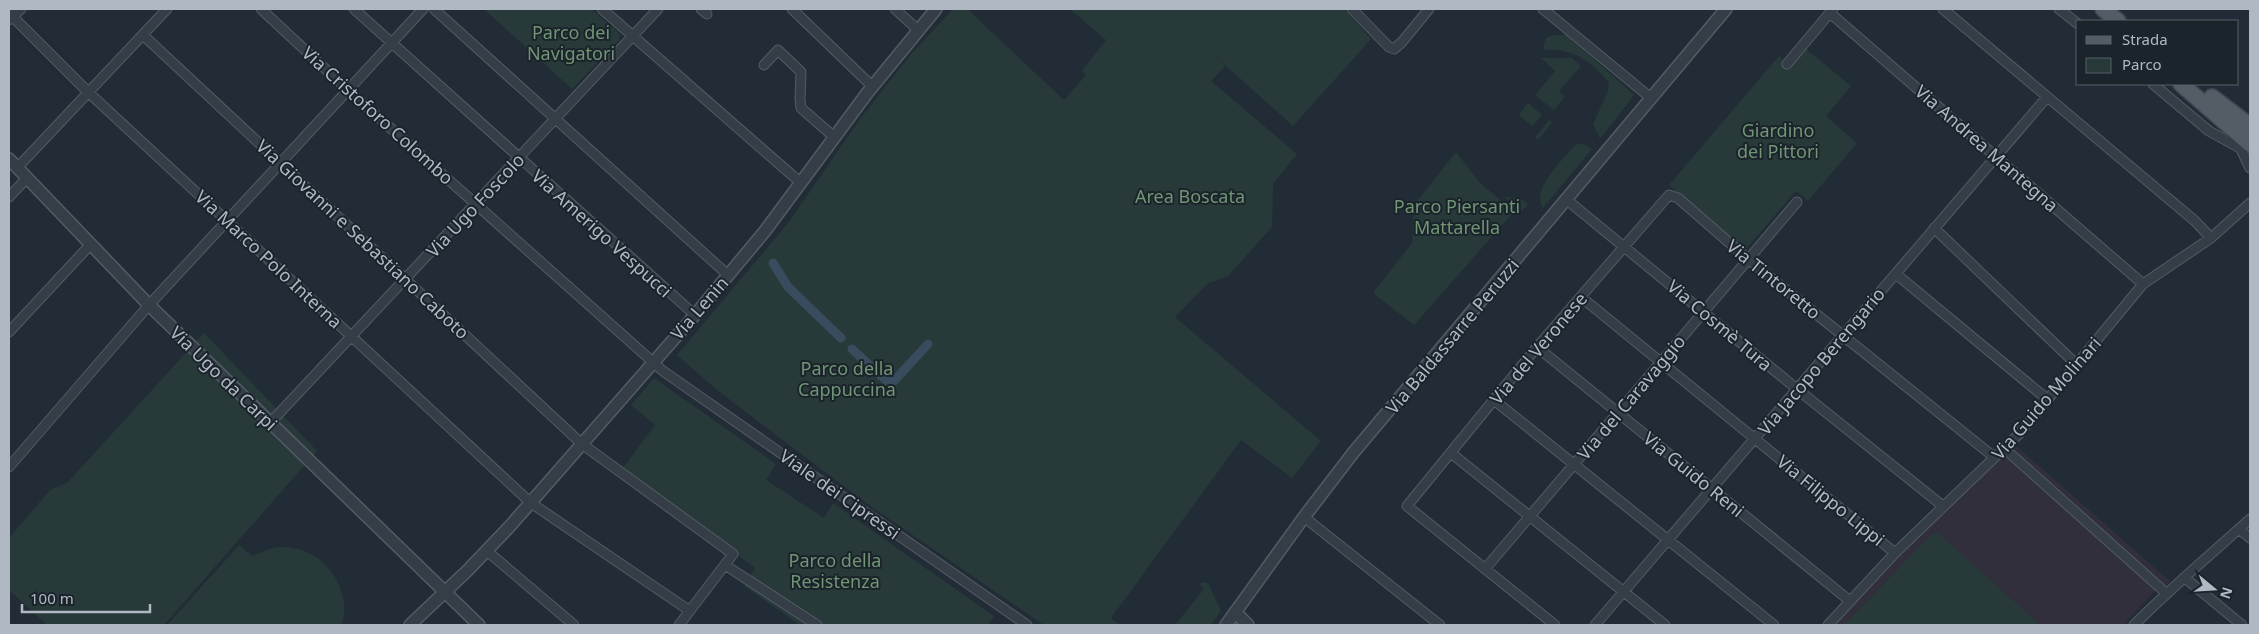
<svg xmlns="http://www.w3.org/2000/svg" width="2259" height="634" viewBox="0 0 2259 634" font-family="'Noto Sans',sans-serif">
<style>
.medical{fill:#302f3b}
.green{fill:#273a39}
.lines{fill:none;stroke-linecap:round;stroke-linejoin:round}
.canal{stroke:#394c5e;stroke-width:9}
.minor-casing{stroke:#535c64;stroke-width:11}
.tertiary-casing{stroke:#535c64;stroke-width:14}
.primary-casing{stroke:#3f4750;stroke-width:18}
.minor{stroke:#353e46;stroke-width:9}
.tertiary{stroke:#353e46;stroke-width:11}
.primary{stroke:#535d66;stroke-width:15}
.labels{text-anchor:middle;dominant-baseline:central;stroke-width:4;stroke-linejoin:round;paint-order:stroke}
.park-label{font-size:18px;fill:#709675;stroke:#1b232b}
.street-label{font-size:18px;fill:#b0b9c3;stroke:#1b232b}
</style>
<rect width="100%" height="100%" fill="#222c36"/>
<path class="medical" d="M2013 443 2171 582 2154 592 2123 625H1828L1983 468Z"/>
<path class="green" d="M484 9H591L620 34 619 40 572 89Z
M953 9H967L1064 100 1086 75 1082 71 1106 40 1070 9H1344L1371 39 1293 126 1214 55 1225 66 1211 81 1297 154 1273 184 1272 227 1228 276 1207 284 1175 317 1321 441 1292 478 1241 440 1111 618 1120 625H1044L866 503 717 390 677 355 788 223 860 119 912 53Z
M1553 35H1567L1634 95 1600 139 1593 124 1608 91 1609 83C1593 62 1573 48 1546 50L1543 48 1546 38Z
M1805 48 1851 86 1826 116 1857 143 1808 201 1796 191 1745 250 1669 185 1779 56 1790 65Z
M1541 58H1572L1581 66 1559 91 1565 97 1554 110 1535 95 1555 71Z
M1528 103 1542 115 1532 126 1519 115Z
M1549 120 1552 123 1538 140 1535 137Z
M1581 143 1592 149 1543 208C1530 190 1563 160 1574 146Z
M1456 152 1480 183 1511 209V215L1414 325 1373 293 1412 243 1414 205Z
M1504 197 1520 198 1528 204 1522 211Z
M204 333 317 451 164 625H47L9 590V538L50 490 67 483Z
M654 378 776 464 766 480 824 518 833 503 994 616 988 625H800L744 586 755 568 622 469 655 425 631 405Z
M1938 533 2040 625H1844L1931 535Z
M239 545 252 556C262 552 271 547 282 547 322 546 353 587 342 625H167Z
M1204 582 1208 583 1221 611 1210 625H1175L1204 589 1199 584Z"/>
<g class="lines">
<path class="canal" d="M773 263 788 287 841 338
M852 349 889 383 894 381 928 344"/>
<g class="minor-casing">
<path id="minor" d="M261 9 349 91 663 371 1027 625
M354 9 695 315
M434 9 728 275
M602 9 801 183
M701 9 707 14
M792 9 872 86
M895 9 918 30
M1352 9 1389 47 1394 49 1402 42 1429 9
M1543 9 1651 98
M1943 9 2195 221 2211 238
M2059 9 2078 24
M9 13 88 92 531 503 690 611
M1830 13 2143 284
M9 20 21 9
M143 35 582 444 733 554 679 625
M1787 64 1833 9
M764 65 778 50 801 72 800 99 801 108 833 136
M2153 84 2209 131 2240 148
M2238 143 2250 168
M17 168 167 9
M9 197 27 178
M1567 200 1797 389 1943 506
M1934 228 2077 365
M1896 274 2047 399
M1581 297 1895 553
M9 332 91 244
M1537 347 1850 601
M1494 400 1774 625
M270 423 658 9
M2005 449 2166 593
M1451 453 1665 625
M9 467 149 305 423 9
M1304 517 1440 625
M2239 529 2250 538
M487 551 574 625
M725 565 817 625
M1485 569 1797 202
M2185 578 2242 625
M1555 625 1407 506 1537 347 1669 195 1678 198 1749 260 1994 457
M1595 625 2047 97
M1828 625 1895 553 2019 434 2143 284 2211 238 2250 203
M2134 625C2171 588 2211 554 2250 519"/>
</g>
<g class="tertiary-casing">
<path id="tertiary" d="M9 159 149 305 479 625
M1235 612 1248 625
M410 625 467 571 511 525 695 315 765 231 868 92 936 9
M1226 625 1304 517 1353 453 1726 9"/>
</g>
<g class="primary-casing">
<path id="primary" d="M2103 9 2118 21
M2181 84 2250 144
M2212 97 2250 126"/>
</g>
<use href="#minor" class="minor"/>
<use href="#tertiary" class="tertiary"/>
<use href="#primary" class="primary"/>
</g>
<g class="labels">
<g class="park-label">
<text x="571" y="32">Parco dei<tspan x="571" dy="21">Navigatori</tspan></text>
<text x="1778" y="130">Giardino<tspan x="1778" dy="21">dei Pittori</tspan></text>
<text x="1190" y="196">Area Boscata</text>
<text x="1457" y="206">Parco Piersanti<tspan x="1457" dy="21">Mattarella</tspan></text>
<text x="847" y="368">Parco della<tspan x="847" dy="21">Cappuccina</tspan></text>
<text x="835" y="560">Parco della<tspan x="835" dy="21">Resistenza</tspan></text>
</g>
<g class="street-label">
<text transform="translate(378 115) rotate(42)">Via Cristoforo Colombo</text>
<text transform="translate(1987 148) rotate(41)">Via Andrea Mantegna</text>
<text transform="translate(475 205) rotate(-47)">Via Ugo Foscolo</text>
<text transform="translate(602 233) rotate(42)">Via Amerigo Vespucci</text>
<text transform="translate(363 239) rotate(43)">Via Giovanni e Sebastiano Caboto</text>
<text transform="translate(269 259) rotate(43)">Via Marco Polo Interna</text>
<text transform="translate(1774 279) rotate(39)">Via Tintoretto</text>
<text transform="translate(699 308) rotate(-49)">Via Lenin</text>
<text transform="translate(1720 325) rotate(40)">Via Cosmè Tura</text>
<text transform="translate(1452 336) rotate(-50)">Via Baldassarre Peruzzi</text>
<text transform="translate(1538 348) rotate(-50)">Via del Veronese</text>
<text transform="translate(1821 361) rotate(-50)">Via Jacopo Berengario</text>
<text transform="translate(224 378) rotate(44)">Via Ugo da Carpi</text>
<text transform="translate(1631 397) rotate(-50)">Via del Caravaggio</text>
<text transform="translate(2046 398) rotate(-49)">Via Guido Molinari</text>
<text transform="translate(1694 474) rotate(39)">Via Guido Reni</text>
<text transform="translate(840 494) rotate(35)">Viale dei Cipressi</text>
<text transform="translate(1831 500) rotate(39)">Via Filippo Lippi</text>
</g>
</g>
<rect width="2259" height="634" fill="none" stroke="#b0b9c3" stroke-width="20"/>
<rect x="2076" y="20" width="162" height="65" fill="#1b232b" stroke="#575f68"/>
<rect x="2086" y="36" width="25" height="8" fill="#535d66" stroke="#575f68"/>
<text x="2122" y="45" font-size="15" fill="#b0b9c3">Strada</text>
<rect x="2086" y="58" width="25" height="15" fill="#273a39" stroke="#575f68"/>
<text x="2122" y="70" font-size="15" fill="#b0b9c3">Parco</text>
<g transform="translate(2214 589) rotate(108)" stroke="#1b232b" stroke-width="4" paint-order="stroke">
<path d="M0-4L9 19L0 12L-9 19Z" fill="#b0b9c3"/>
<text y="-8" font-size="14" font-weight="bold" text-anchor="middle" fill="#b0b9c3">N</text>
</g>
<path d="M22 604v8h128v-8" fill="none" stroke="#b0b9c3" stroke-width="2.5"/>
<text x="30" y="604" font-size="15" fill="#b0b9c3" stroke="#1b232b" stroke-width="4" paint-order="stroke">100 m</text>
</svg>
